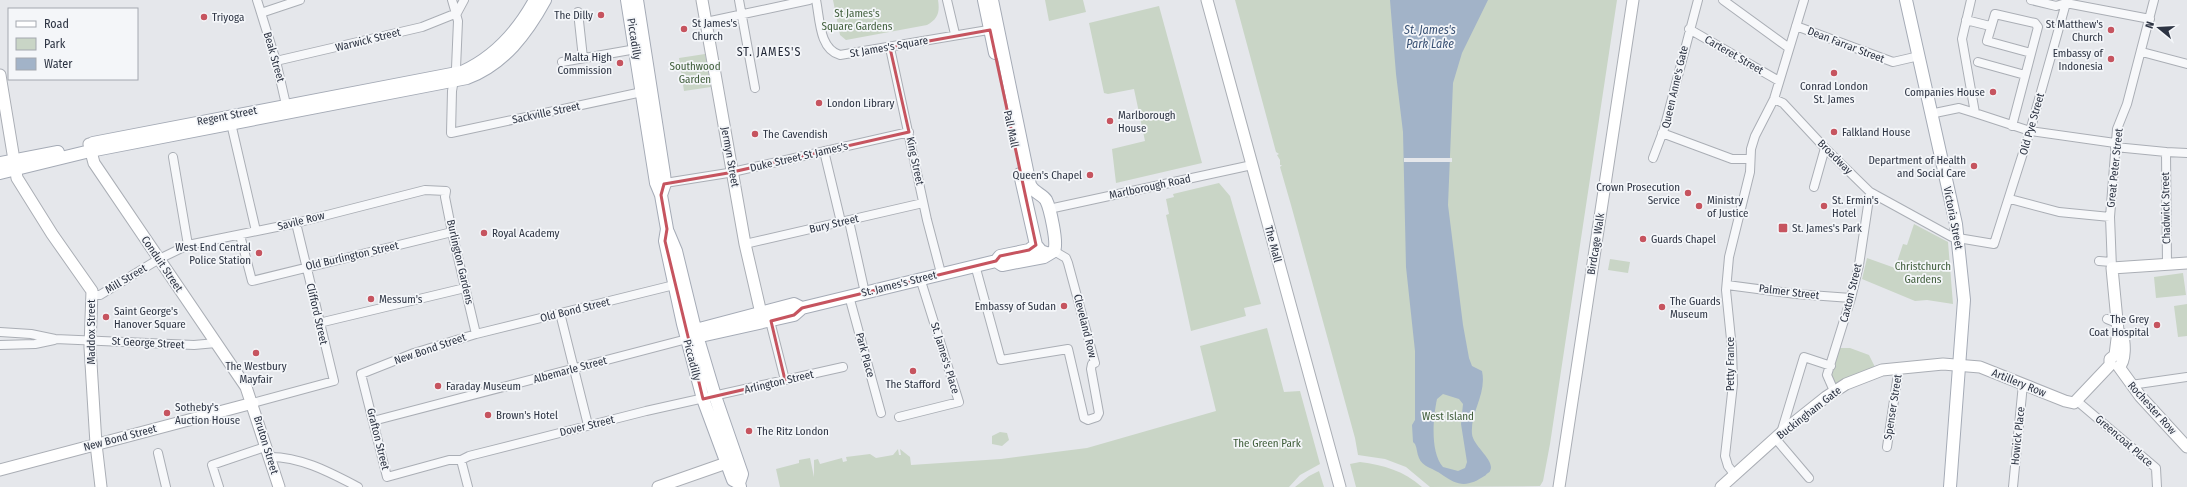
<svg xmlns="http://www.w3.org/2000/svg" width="2187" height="487" viewBox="0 0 2187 487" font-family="'Fira Sans Condensed',sans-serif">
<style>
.green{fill:#c9d5c6}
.water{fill:#a2b3c8;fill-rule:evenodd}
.pier{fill:#e5e7eb}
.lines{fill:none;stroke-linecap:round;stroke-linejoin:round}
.street-casing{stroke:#aaaeb5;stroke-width:10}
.secondary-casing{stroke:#aaaeb5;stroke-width:13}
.primary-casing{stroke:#a5abb6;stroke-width:14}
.street{stroke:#f7f8fa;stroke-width:8}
.secondary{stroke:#fff;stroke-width:11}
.primary{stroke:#fff;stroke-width:12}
.marked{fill:none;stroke:#c6545f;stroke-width:3;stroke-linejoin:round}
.poi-dot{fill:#c6545f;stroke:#f4f6f9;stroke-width:1.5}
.labels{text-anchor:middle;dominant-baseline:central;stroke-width:3.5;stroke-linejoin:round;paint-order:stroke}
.park-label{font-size:11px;fill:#405e3b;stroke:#f4f6f9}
.poi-label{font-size:11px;fill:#2d3443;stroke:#f4f6f9;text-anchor:start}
.street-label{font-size:11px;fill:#2d3443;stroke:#f4f6f9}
.water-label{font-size:12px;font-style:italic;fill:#395174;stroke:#f4f6f9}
.neighbourhood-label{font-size:12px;letter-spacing:1px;fill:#1f2534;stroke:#f4f6f9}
</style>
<rect width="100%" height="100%" fill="#e5e7eb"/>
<path class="green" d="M833 0H938C940 12 938 19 927 25L846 40 840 35Z
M1045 0H1083L1086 12 1049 21Z
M1235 0H1617L1550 444 1543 481 1540 486 1430 487 1406 467 1385 459 1358 455 1355 438 1291 205 1280 167 1282 165H1280V160L1277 155 1279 154 1276 152Z
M1159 6 1202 163 1116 183 1112 149 1145 141 1134 89 1108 94 1104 93 1089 23Z
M705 54 711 87 684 91 679 58Z
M1219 183 1230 196 1261 304 1244 308 1246 316 1191 331 1166 215 1169 214 1166 199 1174 197 1173 194Z
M1914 224 1948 242 1953 304 1927 300 1915 301 1862 279 1867 258 1895 268 1903 244 1907 245Z
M1610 259 1630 262 1628 273 1608 270Z
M2183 273 2186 295 2156 298 2154 277Z
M2187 304V336L2178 337 2174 306Z
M1267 328 1284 392 1300 391 1320 464 1300 475 1289 487H780L776 469 799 463V460L810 458 814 477V460L818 459 820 464 842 458 843 462 847 461 846 457 870 454 876 458 893 455 898 449 899 455H901L900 449 910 457 911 465 1001 459 1087 448 1216 411 1200 346Z
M1840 348H1850L1869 355 1876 369 1836 386 1825 380Z
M1000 432 1007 433 1009 440 1002 446 992 444V436Z
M1360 462C1384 465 1404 471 1422 487H1356L1350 464Z
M1319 471 1324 487H1295L1309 476Z"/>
<path class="water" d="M1390 0H1488L1462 53 1453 83 1448 205 1463 325 1469 358 1472 366 1482 371C1487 394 1470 412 1472 434 1473 446 1496 461 1490 471 1490 472 1486 474 1486 475 1468 487 1459 487 1441 474 1435 469 1422 467 1419 458 1417 454 1417 448 1415 444L1413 442 1412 425 1415 420V351L1406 267 1403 132 1396 74ZM1443 394 1459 399 1463 404 1461 424 1467 462 1465 468 1458 471 1443 467C1430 452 1433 418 1437 399Z"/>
<path class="pier" d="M1404 158H1452V162H1404Z"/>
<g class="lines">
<g class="street-casing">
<path id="street" d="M257 0 276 61 287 109
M452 0 458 21 456 68 452 91 451 133 642 92
M739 0 755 88
M816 0C820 19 819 49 840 55L994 29
M947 0 955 34
M1723 0 1789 48
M2031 0 2056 6 2066 3 2150 19
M578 12 583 58
M261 13 300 0
M457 13 464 0
M1966 20 1990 26
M706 22 809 0
M1796 26 1893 62 1919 56
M1689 29 1779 81
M890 48 927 220 941 273
M2142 52 2187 64
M276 61 422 27 457 13
M562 62 636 49
M1978 62 2025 75
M1774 99 1783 103 1825 148 1870 192 1952 237 1994 244 2030 131 2066 3
M1975 113 2030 131 2115 143
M1930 114 1959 108 1975 113 1962 39 1971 0
M230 119 256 231
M2012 126 2038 27 2035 23 1995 14 1987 41 2031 53
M1662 133 1732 159H1750
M2115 147 2166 152 2167 264
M824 151 841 222
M2166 152 2187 153
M173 157 188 245
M1653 158 1664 129 1698 0
M665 183 728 173 909 132
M1814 187 1825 148
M2010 199 2059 212 2110 217
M1049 209 1252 165
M849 221 865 293
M240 235 252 281 452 232
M745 244 923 203
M2099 261 2111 262
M975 265 1001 360 1068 349 1084 418 1088 420 1097 417 1099 413 1091 369 1092 364 1095 363 1068 263 1066 258 1054 251
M2112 268 2110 217 2117 129 2127 104 2154 0
M1727 285 1796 294 1851 298
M92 295H100L159 259 188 245 296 223 425 190 446 191 445 197 452 232 476 334
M849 296 881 413
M560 313 588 425
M2107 319 2117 323
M770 321 785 380
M319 323 465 288
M0 332 31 334 55 339 194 345 216 343
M0 345 35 344 54 340
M2131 385 2187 377
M1834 391 1827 375 1851 298 1859 265 1870 192
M2077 401 2156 468 2157 487
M253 403 334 381 296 223
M899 417 959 402 920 278
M373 421 687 339
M1781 433 1804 357 1831 366
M1775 438 1809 478
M1887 447 1899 367
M158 453 166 487
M268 457C300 456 331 473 358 487
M461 460H449L387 477 361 374 414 353 476 334 674 285
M461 460 469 456 646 411 843 367
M461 460 468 487
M1734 474 1728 466 1725 456 1733 384 1732 349 1726 290 1729 257 1750 172 1751 149 1755 136 1774 99 1804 0
M219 487 212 465 265 447
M2013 487 2023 384"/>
</g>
<g class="secondary-casing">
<path id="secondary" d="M702 0 745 244 760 309 768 319
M1207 0 1340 487
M0 75 17 178 52 234 92 291 90 347 96 444 101 487
M89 144 94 163 246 387 279 487
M2119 367 2140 396 2187 447
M2119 367C2126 361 2125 342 2122 334
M0 470 253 403
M658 487 735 460
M1559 487 1633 0
M1721 487 1781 433 1826 397 1846 384 1882 370 1943 364 1980 367 2065 401 2074 403 2110 365V359L2115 355 2118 331 2112 268 2187 263"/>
</g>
<g class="primary-casing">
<path id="primary" d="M627 0 656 183 661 195 667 229 665 241 683 324 703 399 733 480 739 483 740 487
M637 0 664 174 665 183 661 195
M984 0 995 53
M1906 0 1956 224 1964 300 1950 487
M93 143 462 72C495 57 518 31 535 0
M0 163 58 152
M0 173 90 151 467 78C504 64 527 33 545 0
M1020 174 1036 245 1041 251 1049 254
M668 232 676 251 695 329 715 396 742 474 739 483
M996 261 1000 256 1029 250 1036 245
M688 332 794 304 802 308
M687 339 794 315 802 308 996 261 1002 265 1044 257 1054 251C1058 243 1050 208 1046 200 1042 194 1034 193 1030 185L992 0"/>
</g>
<use href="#street" class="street"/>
<use href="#secondary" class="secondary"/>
<use href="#primary" class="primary"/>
</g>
<path class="marked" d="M990 30 1036 245 1029 250 1000 256 996 261 802 308 794 315 771 321 785 380 703 399 665 241 667 229 661 195 664 184 728 173 909 132 890 48Z"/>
<g class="poi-dot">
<circle cx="601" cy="15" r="4"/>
<circle cx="204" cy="17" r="4"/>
<circle cx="684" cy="29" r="4"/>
<circle cx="2111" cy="30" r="4"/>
<circle cx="2111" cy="59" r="4"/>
<circle cx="620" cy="63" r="4"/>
<circle cx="1834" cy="73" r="4"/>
<circle cx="1993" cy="92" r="4"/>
<circle cx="819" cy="103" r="4"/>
<circle cx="1110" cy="121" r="4"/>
<circle cx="1834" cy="132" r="4"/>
<circle cx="755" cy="134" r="4"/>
<circle cx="1974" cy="166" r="4"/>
<circle cx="1090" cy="175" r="4"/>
<circle cx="1688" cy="193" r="4"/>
<circle cx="1699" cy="206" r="4"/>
<circle cx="1824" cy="206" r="4"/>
<rect x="1778" y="223" width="10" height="10" rx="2"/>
<circle cx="484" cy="233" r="4"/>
<circle cx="1643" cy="239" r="4"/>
<circle cx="259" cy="253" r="4"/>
<circle cx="371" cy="299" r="4"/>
<circle cx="1064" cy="306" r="4"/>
<circle cx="1662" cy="307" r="4"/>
<circle cx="106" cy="317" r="4"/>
<circle cx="2157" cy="325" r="4"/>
<circle cx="256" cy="353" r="4"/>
<circle cx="913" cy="371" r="4"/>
<circle cx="438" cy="386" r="4"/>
<circle cx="167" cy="413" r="4"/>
<circle cx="488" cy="415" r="4"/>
<circle cx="749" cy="431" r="4"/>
</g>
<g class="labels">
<g class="park-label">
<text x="857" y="13">St James's<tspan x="857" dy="13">Square Gardens</tspan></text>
<text x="695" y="66">Southwood<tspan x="695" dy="13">Garden</tspan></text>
<text x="1923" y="266">Christchurch<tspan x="1923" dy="13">Gardens</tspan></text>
<text x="1448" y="416">West Island</text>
<text x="1267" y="443">The Green Park</text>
</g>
<g class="poi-label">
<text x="593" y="15" text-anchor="end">The Dilly</text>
<text x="212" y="17">Triyoga</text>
<text x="692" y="23">St James's<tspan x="692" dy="13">Church</tspan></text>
<text x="2103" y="24" text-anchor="end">St Matthew's<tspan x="2103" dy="13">Church</tspan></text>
<text x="2103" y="53" text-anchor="end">Embassy of<tspan x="2103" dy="13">Indonesia</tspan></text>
<text x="612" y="57" text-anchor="end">Malta High<tspan x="612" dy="13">Commission</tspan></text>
<text x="1834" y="86" text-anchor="middle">Conrad London<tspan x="1834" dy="13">St. James</tspan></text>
<text x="1985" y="92" text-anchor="end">Companies House</text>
<text x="827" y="103">London Library</text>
<text x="1118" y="115">Marlborough<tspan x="1118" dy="13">House</tspan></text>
<text x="1842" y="132">Falkland House</text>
<text x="763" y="134">The Cavendish</text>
<text x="1966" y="160" text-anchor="end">Department of Health<tspan x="1966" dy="13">and Social Care</tspan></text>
<text x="1082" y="175" text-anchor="end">Queen's Chapel</text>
<text x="1680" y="187" text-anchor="end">Crown Prosecution<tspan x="1680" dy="13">Service</tspan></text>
<text x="1707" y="200">Ministry<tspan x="1707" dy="13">of Justice</tspan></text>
<text x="1832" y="200">St. Ermin's<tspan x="1832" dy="13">Hotel</tspan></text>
<text x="1792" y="228">St. James's Park</text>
<text x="492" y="233">Royal Academy</text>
<text x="1651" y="239">Guards Chapel</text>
<text x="251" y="247" text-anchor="end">West End Central<tspan x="251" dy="13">Police Station</tspan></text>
<text x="379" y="299">Messum's</text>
<text x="1670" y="301">The Guards<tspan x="1670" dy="13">Museum</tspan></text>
<text x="1056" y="306" text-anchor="end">Embassy of Sudan</text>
<text x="114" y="311">Saint George's<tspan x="114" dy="13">Hanover Square</tspan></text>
<text x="2149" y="319" text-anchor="end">The Grey<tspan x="2149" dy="13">Coat Hospital</tspan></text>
<text x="256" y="366" text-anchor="middle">The Westbury<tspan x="256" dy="13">Mayfair</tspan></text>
<text x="913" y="384" text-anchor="middle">The Stafford</text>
<text x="446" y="386">Faraday Museum</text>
<text x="175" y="407">Sotheby's<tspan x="175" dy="13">Auction House</tspan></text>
<text x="496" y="415">Brown's Hotel</text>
<text x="757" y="431">The Ritz London</text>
</g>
<g class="street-label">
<text transform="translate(634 39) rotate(81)">Piccadilly</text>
<text transform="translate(368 40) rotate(-14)">Warwick Street</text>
<text transform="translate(1846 45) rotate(21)">Dean Farrar Street</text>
<text transform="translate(889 47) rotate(-10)">St James's Square</text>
<text transform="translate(1734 55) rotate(30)">Carteret Street</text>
<text transform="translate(274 57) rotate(74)">Beak Street</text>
<text transform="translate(1675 87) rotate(-77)">Queen Anne's Gate</text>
<text transform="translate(546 113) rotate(-12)">Sackville Street</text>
<text transform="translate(227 116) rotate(-11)">Regent Street</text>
<text transform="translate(2032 124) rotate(-74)">Old Pye Street</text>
<text transform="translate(1011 129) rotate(78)">Pall Mall</text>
<text transform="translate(730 157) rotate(80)">Jermyn Street</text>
<text transform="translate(799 157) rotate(-13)">Duke Street St James's</text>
<text transform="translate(1835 157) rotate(45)">Broadway</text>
<text transform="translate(915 161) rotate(78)">King Street</text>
<text transform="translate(2115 168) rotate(-84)">Great Peter Street</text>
<text transform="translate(1150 187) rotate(-12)">Marlborough Road</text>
<text transform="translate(2166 208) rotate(-91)">Chadwick Street</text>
<text transform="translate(1953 218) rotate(79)">Victoria Street</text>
<text transform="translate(301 221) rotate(-14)">Savile Row</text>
<text transform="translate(834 224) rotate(-13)">Bury Street</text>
<text transform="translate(1273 244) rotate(75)">The Mall</text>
<text transform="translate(1596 244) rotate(-81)">Birdcage Walk</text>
<text transform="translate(352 256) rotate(-13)">Old Burlington Street</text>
<text transform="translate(460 262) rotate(77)">Burlington Gardens</text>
<text transform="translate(162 264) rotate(56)">Conduit Street</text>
<text transform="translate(126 279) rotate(-31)">Mill Street</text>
<text transform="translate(899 284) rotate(-14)">St. James's Street</text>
<text transform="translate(1789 292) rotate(7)">Palmer Street</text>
<text transform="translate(1851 293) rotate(-76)">Caxton Street</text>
<text transform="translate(575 310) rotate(-14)">Old Bond Street</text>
<text transform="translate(317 314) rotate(77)">Clifford Street</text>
<text transform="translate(1085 326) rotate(76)">Cleveland Row</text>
<text transform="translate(91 332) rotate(-90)">Maddox Street</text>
<text transform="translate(148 343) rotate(3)">St George Street</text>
<text transform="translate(430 349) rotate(-19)">New Bond Street</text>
<text transform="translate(865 355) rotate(75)">Park Place</text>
<text transform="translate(945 358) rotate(73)">St. James's Place</text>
<text transform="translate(692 360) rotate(75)">Piccadilly</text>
<text transform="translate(1730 364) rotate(-90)">Petty France</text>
<text transform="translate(570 370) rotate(-15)">Albemarle Street</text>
<text transform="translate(779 382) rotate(-13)">Arlington Street</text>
<text transform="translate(2019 383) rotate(22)">Artillery Row</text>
<text transform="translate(1893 407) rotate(-81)">Spenser Street</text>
<text transform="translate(2152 408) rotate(48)">Rochester Row</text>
<text transform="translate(1809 413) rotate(-38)">Buckingham Gate</text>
<text transform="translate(587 426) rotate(-14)">Dover Street</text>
<text transform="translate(2018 436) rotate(-84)">Howick Place</text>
<text transform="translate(120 438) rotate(-15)">New Bond Street</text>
<text transform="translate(378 439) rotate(76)">Grafton Street</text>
<text transform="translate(2124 441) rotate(41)">Greencoat Place</text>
<text transform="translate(266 445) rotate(73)">Bruton Street</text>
</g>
<g class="water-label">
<text x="1430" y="30">St. James's<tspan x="1430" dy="14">Park Lake</tspan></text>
</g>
<g class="neighbourhood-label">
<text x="769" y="52">ST. JAMES'S</text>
</g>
</g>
<rect x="8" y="8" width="130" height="72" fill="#f4f6f9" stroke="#a4a8b0"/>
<rect x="16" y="21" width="20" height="6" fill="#ffffff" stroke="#a4a8b0"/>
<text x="44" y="28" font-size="12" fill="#2d3443">Road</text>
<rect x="16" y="38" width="20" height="12" fill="#c9d5c6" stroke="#a4a8b0"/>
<text x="44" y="48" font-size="12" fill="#2d3443">Park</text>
<rect x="16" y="58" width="20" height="12" fill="#a2b3c8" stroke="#a4a8b0"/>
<text x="44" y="68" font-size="12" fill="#2d3443">Water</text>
<g transform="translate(2159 28) rotate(288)" stroke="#f4f6f9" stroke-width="3" paint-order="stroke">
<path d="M0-3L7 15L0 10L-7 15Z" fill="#2d3443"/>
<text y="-6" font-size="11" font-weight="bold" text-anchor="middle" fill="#2d3443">N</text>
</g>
</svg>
